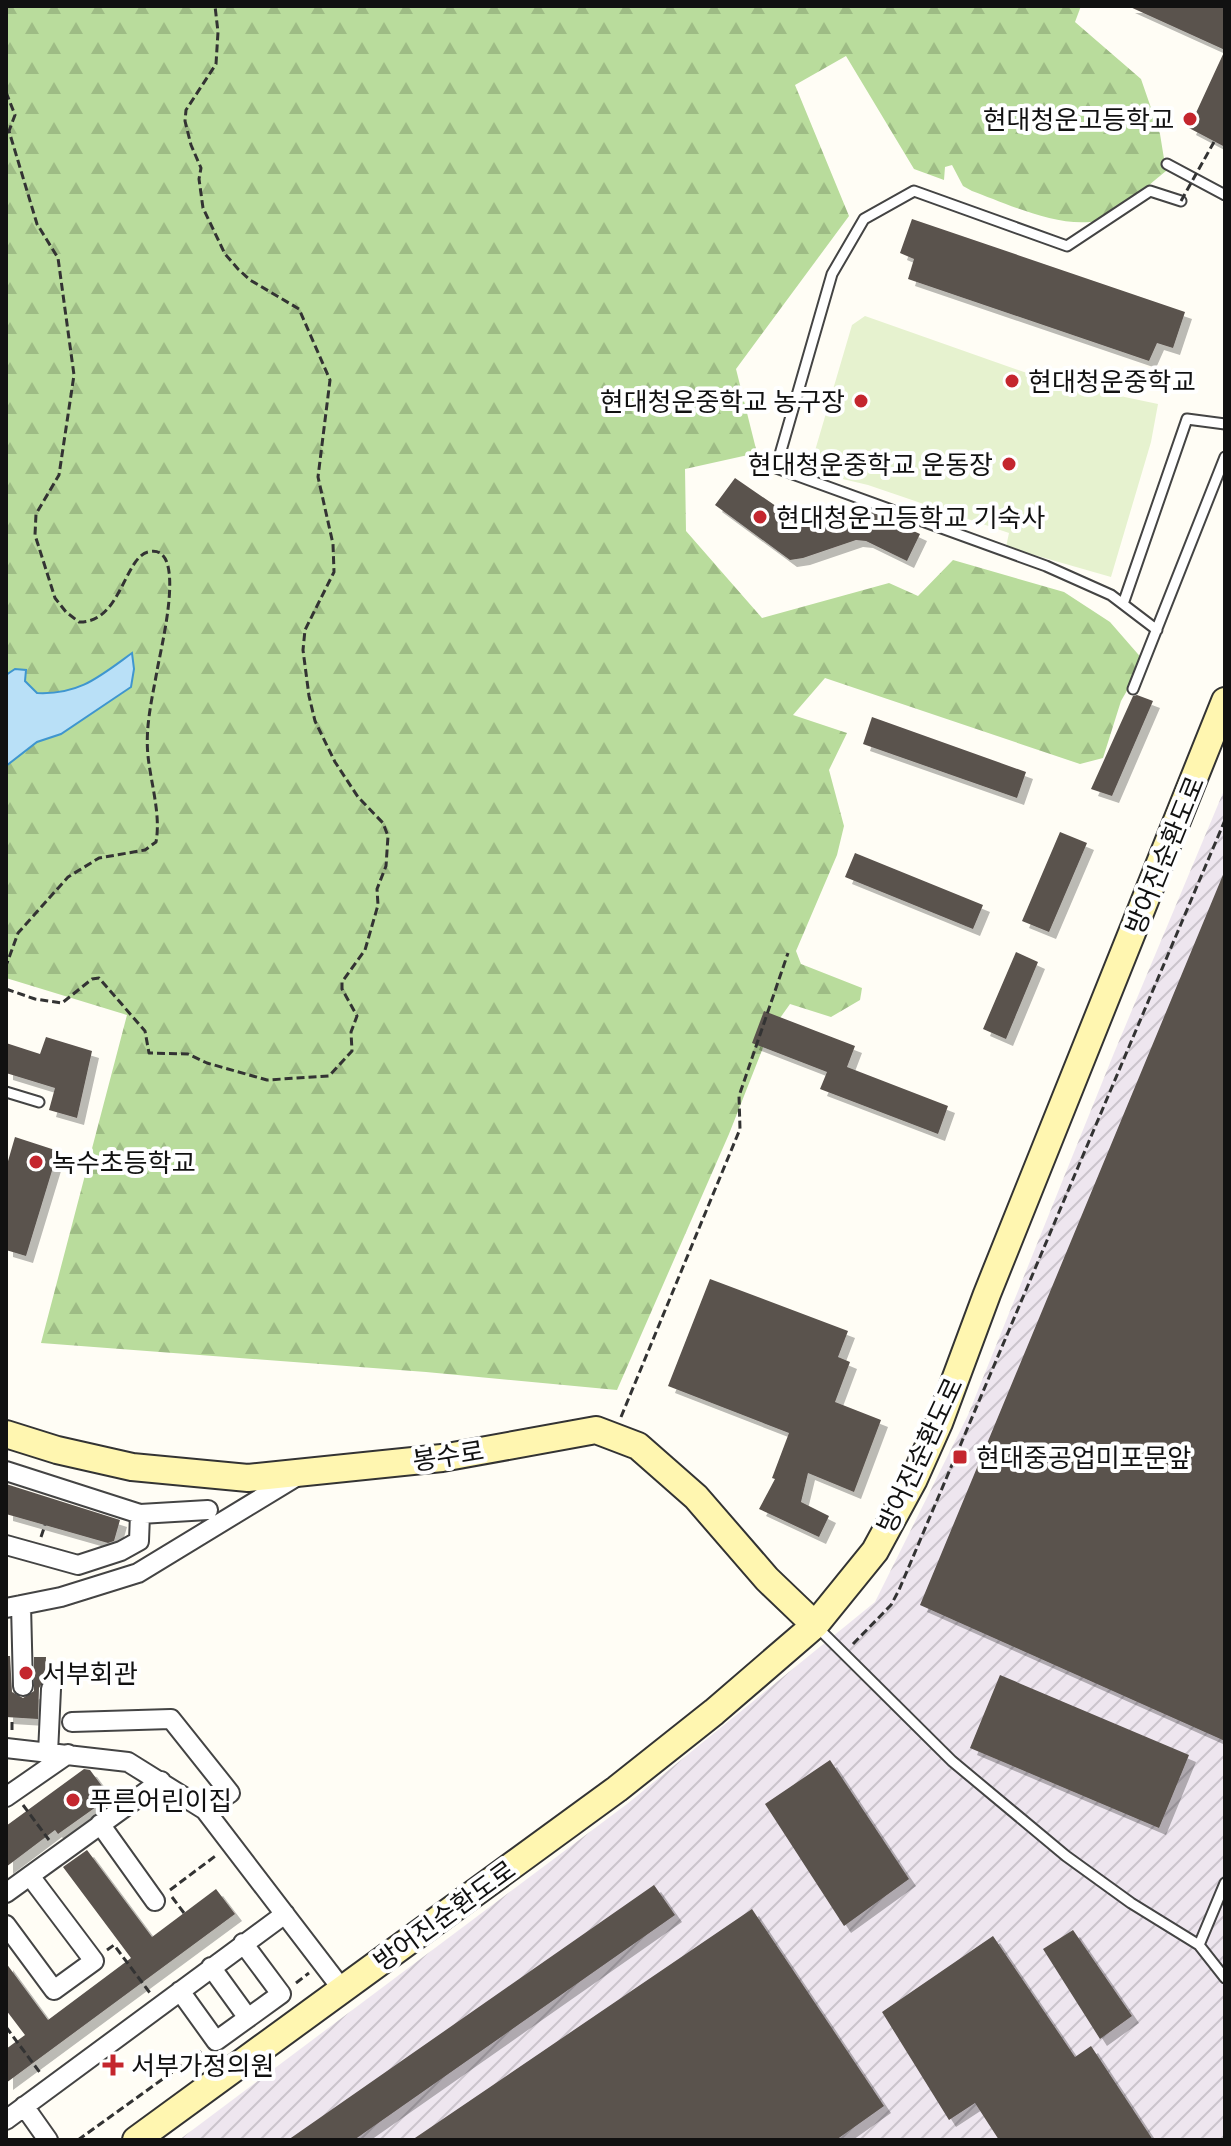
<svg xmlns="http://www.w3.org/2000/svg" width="1231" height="2146" viewBox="0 0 1231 2146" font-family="'IBM Plex Serif','Noto Sans KR',serif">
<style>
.industrial{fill:url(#industrial-furrows)}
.forest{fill:url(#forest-firs)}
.pitch{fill:#e6f2cf}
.water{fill:#b9e0f7;stroke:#3f96cf;stroke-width:2}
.building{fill:#5a524d;filter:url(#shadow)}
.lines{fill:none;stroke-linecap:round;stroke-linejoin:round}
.service-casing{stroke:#444;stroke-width:13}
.minor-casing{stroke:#444;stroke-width:22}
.secondary-casing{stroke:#333;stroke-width:30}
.path{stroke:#333;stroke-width:3;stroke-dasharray:8 4;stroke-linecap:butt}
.service{stroke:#fff;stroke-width:9}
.minor{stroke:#fff;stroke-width:18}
.secondary{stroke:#fff6b0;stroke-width:26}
.path-bridge{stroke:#333;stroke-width:3;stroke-dasharray:8 4;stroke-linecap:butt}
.poi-dot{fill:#c4262e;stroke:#fff;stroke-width:3}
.labels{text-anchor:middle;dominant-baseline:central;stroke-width:8;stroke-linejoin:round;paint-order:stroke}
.poi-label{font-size:26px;fill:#111;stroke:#fff;text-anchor:start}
.street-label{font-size:26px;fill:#111;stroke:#fff}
</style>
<defs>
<pattern id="industrial-furrows" width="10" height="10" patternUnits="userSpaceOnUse" patternTransform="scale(2)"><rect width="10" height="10" fill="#eee6ef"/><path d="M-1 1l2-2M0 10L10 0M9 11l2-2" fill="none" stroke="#cbc4cc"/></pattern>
<pattern id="forest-firs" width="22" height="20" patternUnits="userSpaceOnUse" patternTransform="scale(2)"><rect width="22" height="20" fill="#b9dc9c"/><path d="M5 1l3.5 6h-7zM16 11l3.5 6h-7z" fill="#9ebc85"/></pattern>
<filter id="shadow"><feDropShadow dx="7" dy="7" stdDeviation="0" flood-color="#0004"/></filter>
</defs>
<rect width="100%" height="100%" fill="#fffdf5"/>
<path class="industrial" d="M1225 788V2140H179L627 1804 875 1602 968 1415 1114 1053Z"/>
<path class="forest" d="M6 6H1081L1075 22 1141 79 1160 134 1166 171C1148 185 1131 203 1112 215 1076 237 1008 204 972 191L963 186 952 165 945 167 944 180 914 169 846 56 795 85 849 216 736 369 757 453 685 469 686 531 762 618 889 583 918 596 953 560 1064 592 1110 622 1144 661 1121 701 1103 758 1080 764 825 678 793 715 847 733 829 770 844 826 837 855 796 951 801 964 862 988 860 1000 831 1017 790 1004 768 1035 729 1134 617 1390 426 1372 41 1343 127 1015 6 978Z"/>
<path class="pitch" d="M865 316 1024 372 1077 387 1158 404 1151 442 1111 577 1006 547 1009 533 868 485 809 471 852 325Z"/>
<path class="water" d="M132 653 134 669 131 687 61 734 37 742 6 766V675L15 669 26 670 25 681 37 693C79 695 99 677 132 653Z"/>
<path class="building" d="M1128 6H1225V147L1189 128 1225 50Z
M912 219 1185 312 1173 348 1157 343 1149 361 908 279 914 259 900 253Z
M735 478 805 526 861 507 920 534 907 561 866 541 856 540 803 558 790 560 715 505Z
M1137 695 1153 701 1112 796 1091 789 1133 696Z
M872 717 1026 772 1017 798 863 744Z
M1060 832 1087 843 1049 932 1022 921Z
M855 853 983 905 973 929 845 877Z
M1225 870V1741L920 1605Z
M1016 952 1038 962 1006 1039 983 1029Z
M764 1011 855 1046 847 1067 948 1106 938 1134 820 1089 827 1072 752 1043Z
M46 1037 92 1051 77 1118 49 1110 55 1088 6 1073V1043L40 1054Z
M15 1137 58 1151 26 1256 6 1250V1168Z
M710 1279 848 1331 838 1357 850 1362 835 1402 881 1420 854 1492 808 1473 801 1502 829 1516 819 1537 759 1509 775 1479 772 1478 789 1433 668 1386Z
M6 1484 120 1520 114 1541 108 1543 6 1514Z
M6 1656H10L12 1692 23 1698 34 1691V1657H46L45 1679 39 1688 38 1719 6 1717Z
M1000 1675 1189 1755 1159 1828 970 1748Z
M830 1760 909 1879 844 1926 765 1804Z
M84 1769 90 1770 110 1797 58 1834 55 1830 6 1867V1826Z
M87 1850 152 1937 216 1889 235 1914 6 2083V2049L25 2035 6 2010V1963L48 2020 131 1958 63 1867Z
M654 1885 675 1915 354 2140H288Z
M752 1909 884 2106 836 2140H412Z
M1073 1930 1132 2016 1100 2039 1043 1949Z
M993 1936 1075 2057 1091 2046 1153 2140H999L975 2103 949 2120 882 2012Z"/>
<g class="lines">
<g class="service-casing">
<path id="service" d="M1167 164 1225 195
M1123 604 1187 419 1225 424
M1157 630 1111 595 1046 566 776 468 832 274 864 219 914 191 1067 246 1150 191 1181 201
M1133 689 1225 457
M6 1092 39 1102
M817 1627 952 1761 1066 1856 1131 1903 1199 1945 1225 1978
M1199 1945 1225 1883"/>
</g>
<g class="minor-casing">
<path id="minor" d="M6 1471 140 1514
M6 1545 78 1565 121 1551 139 1541 140 1514 208 1510
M21 1605 23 1686
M6 1608 61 1597 138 1573 299 1475
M72 1722 171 1719 230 1793 205 1810
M6 1748 128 1762 205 1810 342 1989
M48 1753 51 1689
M6 1797 68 1754
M100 1824 155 1901
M6 1893 161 1781
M6 1925 54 1990 94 1961 30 1876
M211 1967 248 2018
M180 1991 216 2041 281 1994 243 1943
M24 2106 48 2140
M6 2120 285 1914"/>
</g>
<g class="secondary-casing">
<path id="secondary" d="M6 1434 57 1450 132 1467 248 1478 442 1458 596 1430 638 1446 696 1497 767 1579 815 1625
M136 2140 617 1789 714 1712 815 1625 875 1551 914 1479 939 1423 987 1294 1225 701"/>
</g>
<path class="path" d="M6 92 15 115 9 131 37 224 58 258 74 375 59 475 36 514 35 535 55 598 66 612 79 622C121 623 124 558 148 552 189 541 160 651 157 671 152 699 145 727 148 756 151 784 161 815 156 842L145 850 99 858 68 877 18 933 6 966
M6 989 35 999 62 1003 92 979 99 978 145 1031 149 1053 188 1054 207 1063 267 1080 329 1076 352 1051 351 1032 357 1016 342 989V982L365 950 378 905 377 889 386 866 388 836 383 823 358 797 335 762 315 721 309 696 303 650 305 630 334 572 333 544 318 477 330 380 299 309 250 280 238 269 225 254 203 208 199 179 201 168 191 145 185 121 186 110 216 64 218 32 215 6
M621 1417 740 1129 739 1096 788 953
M41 1537 45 1525
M853 1644 891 1605 899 1590 1225 820
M12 1730V1718
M23 1805 49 1840
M170 1890 218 1854
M172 1897 184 1913
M107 1950 114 1945 150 1993
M296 1983 309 1973
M6 2027 41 2074
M78 2140 203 2050"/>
<use href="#service" class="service"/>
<use href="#minor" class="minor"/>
<use href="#secondary" class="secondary"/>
<path class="path-bridge" d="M1181 201 1214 142"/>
</g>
<g class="poi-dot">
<circle cx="1190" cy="119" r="8"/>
<circle cx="1012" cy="381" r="8"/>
<circle cx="861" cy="401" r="8"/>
<circle cx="1009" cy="464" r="8"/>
<circle cx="760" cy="517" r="8"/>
<circle cx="36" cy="1162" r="8"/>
<rect x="952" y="1449" width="16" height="16" rx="4"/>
<circle cx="26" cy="1673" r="8"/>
<circle cx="73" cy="1800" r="8"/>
<path d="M109 2053h8v8h8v8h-8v8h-8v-8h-8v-8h8z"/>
</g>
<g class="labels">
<g class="poi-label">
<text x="1174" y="119" text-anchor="end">현대청운고등학교</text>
<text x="1028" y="381">현대청운중학교</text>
<text x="845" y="401" text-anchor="end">현대청운중학교 농구장</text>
<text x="993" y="464" text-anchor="end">현대청운중학교 운동장</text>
<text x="776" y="517">현대청운고등학교 기숙사</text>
<text x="52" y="1162">녹수초등학교</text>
<text x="976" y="1457">현대중공업미포문앞</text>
<text x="42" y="1673">서부회관</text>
<text x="89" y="1800">푸른어린이집</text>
<text x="131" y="2065">서부가정의원</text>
</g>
<g class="street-label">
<text transform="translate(1164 855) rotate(-68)">방어진순환도로</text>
<text transform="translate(448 1455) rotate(-9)">봉수로</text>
<text transform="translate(919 1455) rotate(-65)">방어진순환도로</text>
<text transform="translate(444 1915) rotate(-36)">방어진순환도로</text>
</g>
</g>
<rect width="1231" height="2146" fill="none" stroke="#111111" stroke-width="16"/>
</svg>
